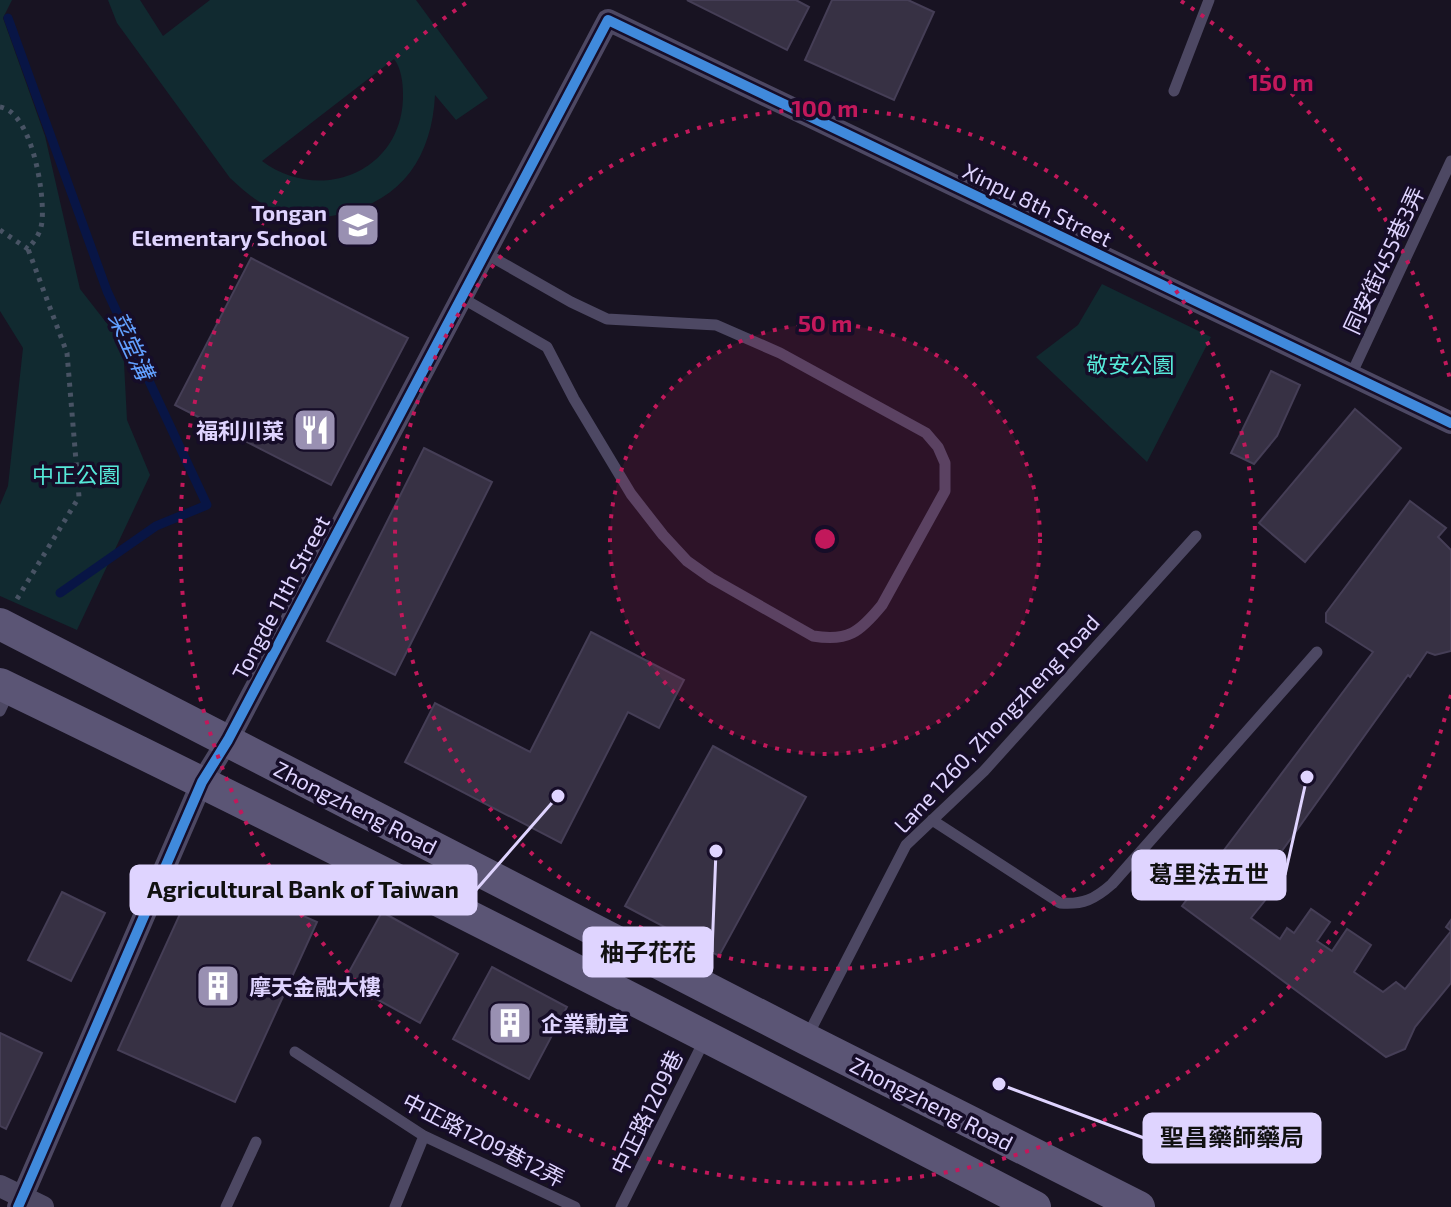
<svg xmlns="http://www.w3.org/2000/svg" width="1451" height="1207" viewBox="0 0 1451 1207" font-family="'Exo 2','Noto Sans TC',sans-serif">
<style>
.green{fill:#112a30;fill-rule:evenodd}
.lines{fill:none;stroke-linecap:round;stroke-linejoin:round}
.stream{stroke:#081545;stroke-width:9}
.building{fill:#373144;stroke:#453e56;stroke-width:2}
.path{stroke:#485364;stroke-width:5;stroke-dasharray:4 6;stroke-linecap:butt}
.lane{stroke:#4d4863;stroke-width:11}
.street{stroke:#4d4863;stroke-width:22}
.secondary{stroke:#5b5575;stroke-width:32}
.cycleway-casing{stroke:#160d28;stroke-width:15}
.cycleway{stroke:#408adc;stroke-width:10}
.ring{fill:none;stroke:#c2185b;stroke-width:4;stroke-dasharray:4 8}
.labels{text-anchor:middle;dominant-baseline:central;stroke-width:7;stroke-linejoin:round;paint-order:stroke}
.street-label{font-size:22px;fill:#dfd4ff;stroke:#160d28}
.poi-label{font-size:22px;font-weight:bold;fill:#dfd4ff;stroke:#160d28;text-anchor:end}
.park-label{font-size:22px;fill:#56e9d9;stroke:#160d28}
.water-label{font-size:24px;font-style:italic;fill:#62a0ff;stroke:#160d28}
.centre{fill:#c2185b;stroke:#160d28;stroke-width:4}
.ring-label{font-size:24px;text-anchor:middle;font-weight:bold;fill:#c2185b;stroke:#160d28;stroke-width:7;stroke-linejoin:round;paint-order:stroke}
.leader{fill:none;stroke:#dfd4ff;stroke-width:3}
.callout-dot{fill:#dfd4ff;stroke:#160d28;stroke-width:3}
.callout{fill:#dfd4ff;stroke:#dfd4ff;stroke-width:3}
.callout-label{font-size:24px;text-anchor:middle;font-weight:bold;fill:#111}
</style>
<rect width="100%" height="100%" fill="#181322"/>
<path class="green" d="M0 0H12L3 18 45 136 80 289 123 344 127 420 150 475 77 630 0 596V505L8 486 23 348 0 311Z
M108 0H140L163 36 210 0H416L488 98 456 120 435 95C432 156 403 200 341 214 322 218 305 221 286 215 264 208 247 194 230 178L117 23ZM394 59C401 68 403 82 403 94 404 171 321 205 262 161Z
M1102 284 1211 337 1147 462 1036 357 1078 325Z"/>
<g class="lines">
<path class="stream" d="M8 18 107 291 207 505 156 526 60 593"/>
</g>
<path class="building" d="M687 0H796L809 7 787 50Z
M832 0H908L934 12 894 100 805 60Z
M251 258 408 338 331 485 175 405Z
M1271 371 1300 385 1277 436 1254 464 1231 453Z
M1355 409 1401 448 1305 562 1259 523Z
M424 448 492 482 395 675 327 641Z
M1410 501 1446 528 1438 537 1451 550V651L1435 655 1427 652 1410 677 1408 675 1264 876 1271 893 1251 918 1280 939 1287 928 1294 933 1311 909 1330 922 1317 941 1332 951 1347 929 1371 945 1354 972 1383 992 1396 982 1405 989 1451 931 1446 927 1451 920V983L1415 1027 1405 1049 1386 1057 1182 906 1373 652 1326 622V613Z
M591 632 684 680 659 728 628 712 561 843 405 762 435 703 530 752Z
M713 746 806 797 719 956 625 906Z
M200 870 317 922 235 1102 118 1050Z
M62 892 105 913 71 981 28 960Z
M382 912 458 954 420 1023 344 981Z
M492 967 567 1007 529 1079 453 1039Z
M0 1033 42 1053 6 1129 0 1126Z"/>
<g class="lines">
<path class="path" d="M0 107C32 112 45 194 42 221 41 233 35 240 28 249L0 230
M17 599 79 497 67 353 28 249"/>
<path class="lane" d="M1174 91 1209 0
M462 298 547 347 574 399 631 494 663 535 687 561 711 578 813 636C848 642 860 632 882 605L945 491V463L938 447 926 433 780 353 716 325 607 319 571 302 485 253
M1351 375 1451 161
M0 711 10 690
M932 820 1060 903C1083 905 1095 899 1112 884L1317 652
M808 1035 906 845 984 771 1196 536
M295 1052 424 1136 575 1207
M226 1207 256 1142
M395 1207 424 1136
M621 1207 705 1039"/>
<path class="street" d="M0 1186 43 1207
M18 1207 202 782 228 740 608 20 1451 423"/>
<path class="secondary" d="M0 624 806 1039 1139 1207
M0 684C348 852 692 1028 1035 1207"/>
<g class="cycleway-casing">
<path id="cycleway" d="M18 1207 202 782 228 740 608 20 1451 423"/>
</g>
<use href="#cycleway" class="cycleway"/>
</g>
<circle cx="825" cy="539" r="215" fill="#c2185b" fill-opacity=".12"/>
<g class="ring">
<circle cx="825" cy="539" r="215"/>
<circle cx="825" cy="539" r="430"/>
<path d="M1451 695A645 645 0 1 1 469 1M1181 1A645 645 0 0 1 1451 383"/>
</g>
<defs>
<g id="school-square" transform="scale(2.3)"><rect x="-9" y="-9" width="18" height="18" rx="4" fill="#9990b2" stroke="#160d28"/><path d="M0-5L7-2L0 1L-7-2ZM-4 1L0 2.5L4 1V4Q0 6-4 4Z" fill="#fff"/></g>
<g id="restaurant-square" transform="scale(2.3)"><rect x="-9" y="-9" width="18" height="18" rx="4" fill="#9990b2" stroke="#160d28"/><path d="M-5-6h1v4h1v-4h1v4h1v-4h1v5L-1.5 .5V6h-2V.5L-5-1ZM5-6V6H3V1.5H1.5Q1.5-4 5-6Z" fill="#fff"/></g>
<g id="building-square" transform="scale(2.3)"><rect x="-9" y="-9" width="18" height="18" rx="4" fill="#9990b2" stroke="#160d28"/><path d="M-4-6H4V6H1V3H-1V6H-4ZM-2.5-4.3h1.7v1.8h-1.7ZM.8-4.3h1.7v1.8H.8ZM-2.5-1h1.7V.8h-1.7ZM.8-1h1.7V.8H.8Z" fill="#fff"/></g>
</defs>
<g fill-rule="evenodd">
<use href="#school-square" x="358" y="225"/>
<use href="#restaurant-square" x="315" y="430"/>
<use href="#building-square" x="218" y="986"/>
<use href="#building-square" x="510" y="1023"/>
</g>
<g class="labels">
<g class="street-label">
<text transform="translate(1038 204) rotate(26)">Xinpu 8th Street</text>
<text transform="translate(1383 260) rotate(-65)">同安街455巷3弄</text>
<text transform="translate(280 597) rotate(-62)">Tongde 11th Street</text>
<text transform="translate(996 723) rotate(-47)">Lane 1260, Zhongzheng Road</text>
<text transform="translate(356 807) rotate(27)">Zhongzheng Road</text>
<text transform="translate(932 1103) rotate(27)">Zhongzheng Road</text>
<text transform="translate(646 1112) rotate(-64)">中正路1209巷</text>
<text transform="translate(484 1139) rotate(27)">中正路1209巷12弄</text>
</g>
<g class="poi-label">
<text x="327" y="212">Tongan<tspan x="327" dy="25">Elementary School</tspan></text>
<text x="284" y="430">福利川菜</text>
<text x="249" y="986" text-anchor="start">摩天金融大樓</text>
<text x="541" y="1023" text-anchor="start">企業勳章</text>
</g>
<g class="park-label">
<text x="1130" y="364">敬安公園</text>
<text x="76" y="474">中正公園</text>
</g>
<g class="water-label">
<text transform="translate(132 345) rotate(65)">菜堂溝</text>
</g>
</g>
<circle cx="825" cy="539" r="12" class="centre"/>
<g class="ring-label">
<text x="1281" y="91">150 m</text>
<text x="825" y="117">100 m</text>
<text x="825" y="332">50 m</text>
</g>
<path class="leader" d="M1307 777L1285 875M558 796L476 890M716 851L712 952M999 1084L1144 1138"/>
<g class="callout-dot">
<circle cx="1307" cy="777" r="8"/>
<circle cx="558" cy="796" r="8"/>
<circle cx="716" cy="851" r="8"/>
<circle cx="999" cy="1084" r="8"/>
</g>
<g class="callout">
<rect x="1133" y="851" width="152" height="48" rx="8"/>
<rect x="131" y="866" width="345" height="48" rx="8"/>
<rect x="584" y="928" width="128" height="48" rx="8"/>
<rect x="1144" y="1114" width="176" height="48" rx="8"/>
</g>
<g class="callout-label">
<text x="1209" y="883">葛里法五世</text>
<text x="303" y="898">Agricultural Bank of Taiwan</text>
<text x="648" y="961">柚子花花</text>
<text x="1232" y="1146">聖昌藥師藥局</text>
</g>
</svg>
